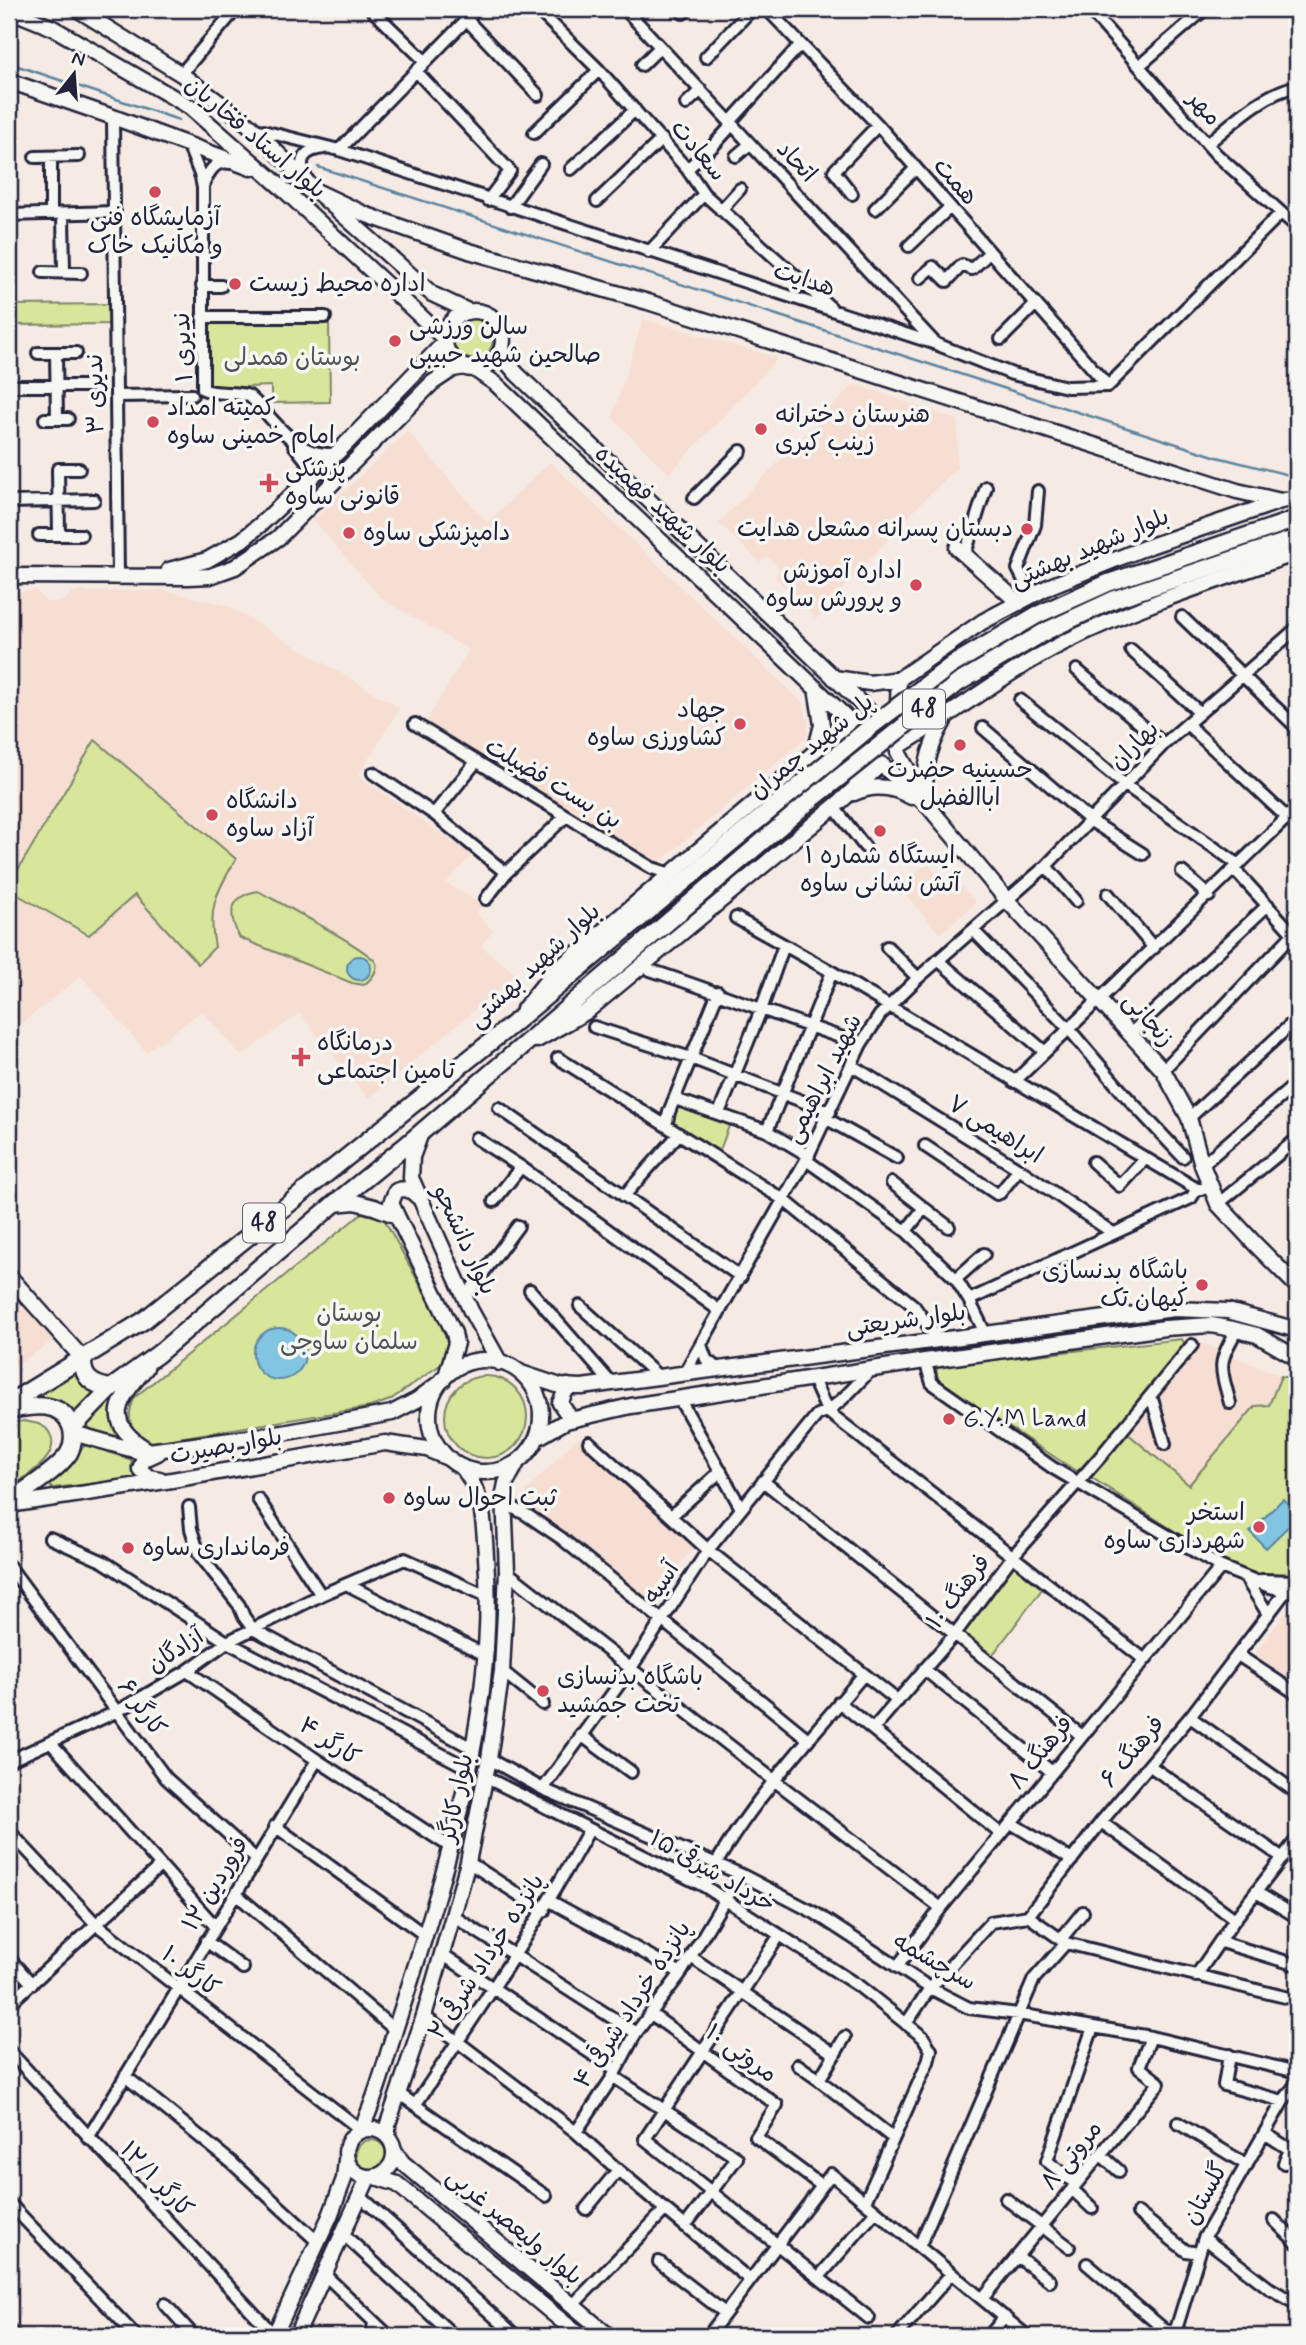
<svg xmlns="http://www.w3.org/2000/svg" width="1306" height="2345" viewBox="0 0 1306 2345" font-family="Mynerve,'Playpen Sans Arabic',sans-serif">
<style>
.built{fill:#f6ded3}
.green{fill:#d7e69a;stroke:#7c846a;stroke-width:2}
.water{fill:#82c5e3;stroke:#5c84a0;stroke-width:2}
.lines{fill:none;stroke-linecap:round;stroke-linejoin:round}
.stream{stroke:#5c84a0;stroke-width:2.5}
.street-casing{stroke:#22223b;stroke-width:16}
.secondary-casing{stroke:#22223b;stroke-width:19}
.primary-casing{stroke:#22223b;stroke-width:21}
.street{stroke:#f6f6f2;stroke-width:10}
.secondary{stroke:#f6f6f2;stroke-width:14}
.primary{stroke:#f6f6f2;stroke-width:16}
.primary-bridge-casing{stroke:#22223b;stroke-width:21;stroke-linecap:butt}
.primary-bridge{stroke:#f6f6f2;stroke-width:16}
.poi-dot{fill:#d1495b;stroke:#f6f6f2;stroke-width:2.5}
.labels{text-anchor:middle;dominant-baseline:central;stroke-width:7;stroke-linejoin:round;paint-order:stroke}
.shield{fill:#f6f6f2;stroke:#626272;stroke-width:2}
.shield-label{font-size:23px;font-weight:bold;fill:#22223b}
.street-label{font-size:24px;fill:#22223b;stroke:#f6f6f2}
.poi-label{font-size:24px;fill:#22223b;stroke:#f6f6f2;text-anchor:start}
.park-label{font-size:24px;fill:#4f5353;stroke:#f6f6f2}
</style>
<rect width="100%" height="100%" fill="#f6ebe4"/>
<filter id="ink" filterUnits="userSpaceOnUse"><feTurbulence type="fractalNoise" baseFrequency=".0143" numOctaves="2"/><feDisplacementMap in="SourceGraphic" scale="14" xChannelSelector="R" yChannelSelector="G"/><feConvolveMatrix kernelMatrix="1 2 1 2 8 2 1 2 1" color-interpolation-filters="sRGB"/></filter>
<g filter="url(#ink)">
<path class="built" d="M643 319 778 358 669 474 612 418Z
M854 384 958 420 957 468 919 505 816 619 776 578 779 568 768 557 759 562 719 523Z
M408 431 487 523 550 462 802 702 808 720 807 737 661 861 651 859 425 723 469 650 382 599 313 520Z
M163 590 228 606 400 708 358 776 472 855 446 883 483 905 476 913 493 931 481 946 517 975 368 1099 300 1013 241 1056 202 1011 146 1052 81 976 21 1024 9 1008V592L37 591 46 602H62L72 592Z
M927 863 954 893 962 887 976 903 940 934 899 888Z
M9 1283 58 1338 9 1370Z
M1201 1343 1281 1376 1269 1406 1189 1485 1127 1433Z
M578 1437 693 1549 646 1601 532 1508 526 1491Z
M1293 1603H1297V1684L1254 1655Z"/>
<path class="green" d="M116 304 117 324 9 325V305Z
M453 339a20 20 0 1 1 40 0a20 20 0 1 1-40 0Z
M207 323H329L330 402 271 403V386L218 388 212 386 207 381Z
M95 740 236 859C217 892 207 907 215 947L198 964 135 895 89 935 9 890V885Z
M258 891C276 901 371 950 376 963 379 972 370 980 364 985L352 983 240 938C227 915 229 896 258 891Z
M678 1105 730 1123 719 1153 670 1123Z
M362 1213 384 1219 442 1325 448 1344 443 1363 390 1400 370 1407 153 1442C129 1436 125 1417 135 1397Z
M1182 1339 1185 1345 1086 1467 1076 1471 936 1380 937 1366Z
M78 1372 96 1391 74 1416C64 1402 50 1398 33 1397Z
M445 1417a41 41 0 1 1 82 0a41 41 0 1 1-82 0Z
M1281 1376 1297 1380V1578L1259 1574 1239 1569 1216 1558 1089 1476 1127 1433 1189 1485 1255 1406 1269 1405Z
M115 1396C109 1414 112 1427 124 1442L91 1429 86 1425Z
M24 1421C35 1423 47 1424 51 1436 60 1459 23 1477 9 1489V1423Z
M87 1443 96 1448 132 1460 131 1466 138 1479 52 1488 49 1485Z
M1013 1564 1043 1588 991 1657 960 1633Z
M356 2155a15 15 0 1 1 30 0a15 15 0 1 1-30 0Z"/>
<path class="water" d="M347 968a12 12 0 1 1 24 0a12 12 0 1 1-24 0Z
M253 1354a26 26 0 1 1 52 0a26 26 0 1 1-52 0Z
M1283 1499 1297 1513V1518L1266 1548 1250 1532Z"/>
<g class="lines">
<path class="stream" d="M9 63 179 120
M318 167 1217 457 1297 477"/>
<g class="street-casing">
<path id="street" d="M371 9 425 61
M502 9 506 12
M537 9 599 70 687 169 704 194 831 308
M625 9 934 342
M767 9 878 125 1108 386
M1089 9 1216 154 1297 227
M683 13 687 9
M466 19 538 95
M706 57 752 9
M642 65 660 47
M1139 66 1205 9
M416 71 510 171 488 200
M181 74 236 9
M686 104 701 90
M113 117 118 576
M730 122 800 45
M255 129 339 150 936 344 1012 374 1067 387 1108 386 1280 214
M534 133 599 70
M188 144 201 177 203 188V389C218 396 234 390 249 396 275 418 296 461 337 453
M1207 144C1235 121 1262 94 1297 86
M339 150 477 9
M736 156 750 144
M35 157 79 156
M51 157V214
M571 169 635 110
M687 169 712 147 732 125
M307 179C296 160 304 150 324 148
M203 186C208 173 214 160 230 163
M852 194 834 171 878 125
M597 201 662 139
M510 207 541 164
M875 209 916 168
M721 210 740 189
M63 214 64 272
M9 215 115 212
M909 246 949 208
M649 252 704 194
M43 272 81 273
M920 278 933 267 947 281 962 265 972 269 989 253
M202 286H221
M202 317H325
M1001 339 1035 305
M38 353H76
M56 353 57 419
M9 386H88
M117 396 192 395
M45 419H68
M294 445 309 464V480
M694 498 741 451
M9 502 94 500
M39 535H81
M59 535 58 469H79
M965 554 986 487
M1032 596 1018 569 1035 525 1038 491
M1182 617 1297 728
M1131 650 1200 713
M1077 670 1164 744
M1020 700 1125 785 1239 865
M415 724 652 868 671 874
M1187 724 1297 827
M983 728 1091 821 1143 854
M373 773 434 814 506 873
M834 807 865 847
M434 814 476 762
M1046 866 1076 901
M1234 869 1296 937
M1182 872 1209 896
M1108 894 1154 948
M486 899 506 873 565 817
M736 918 832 972 1197 1189
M973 930 1069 1029 1125 1095 1183 1157
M887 947 918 978
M938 960 1044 1051
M650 970C721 993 790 1021 861 1044
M594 1027 691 1058 830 1112
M1131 1033 1268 905
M558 1058 784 1200 914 1306 938 1340
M851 1065 1019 1169 1113 1233
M1163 1070 1297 930
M1014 1082 1297 808
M675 1099 767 1131 809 1156
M499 1108 741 1277
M719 1113 761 1010 784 945
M1189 1118 1297 1019
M827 1119 897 1158
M666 1126 669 1112 718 992
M767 1131 832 972
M476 1138 521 1167 720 1311
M925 1146 997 1194 1000 1193 1019 1169
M806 1160 906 1231 956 1279 969 1300 985 1333
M1093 1162 1120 1186 1145 1159
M1202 1165 1297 1083
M892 1183 924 1208
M624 1196 679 1134
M494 1201 521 1167
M1218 1204 1297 1139
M906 1231 924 1208 949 1227
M956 1279 984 1254
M530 1290 611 1383
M466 1296 518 1226
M969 1300 1191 1198 1197 1189H1202
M580 1306 659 1377
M701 1345 706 1359 718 1369
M925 1361 932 1383 1053 1468 1221 1567 1270 1587 1286 1591H1297
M685 1372 806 1160 861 1044 880 1015 918 978 1046 866 1164 744 1297 628
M813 1379 827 1411 1145 1660
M679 1398 741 1508
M1148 1400 1153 1402 1165 1444
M1230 1403C1220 1366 1217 1363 1237 1330
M589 1442 708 1550 898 1701
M763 1481 1082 1736
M258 1499 321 1595
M504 1503 527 1515 561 1538 808 1739
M189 1507 191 1529 199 1554 239 1605 244 1617 253 1629 472 1748
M671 1516 721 1471
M50 1538 104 1562 227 1642 468 1768
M9 1566 166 1778 256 1859
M507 1572 775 1781 941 1908
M1245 1577 1268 1614
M1262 1580 1297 1581
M348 1585 485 1655
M1238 1655 1297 1694
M924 1669 1052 1772
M187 1671 317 1760 449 1846
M502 1671 543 1704
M9 1697 12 1701
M839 1702 1001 1834
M1190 1717 1297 1793
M873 1729 955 1634 1012 1557 1100 1457 1192 1345
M581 1735 631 1772
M51 1743 215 1926
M489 1759 543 1789 740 1874 815 1913 930 1988 969 2008 1018 2014 1151 2037 1297 2072
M9 1761 118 1711 187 1671 227 1642 321 1595 405 1559 489 1597
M1150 1766 1283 1858
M485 1777 704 1886 860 1987 923 2037 931 2050 928 2062 865 2202
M543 1789 631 1668 708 1550 817 1415C840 1407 854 1386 871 1370
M1101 1822 1235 1919
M1011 1823 1072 1860
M275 1826 426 1936
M9 1831 96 1924 361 2130
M468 1862 544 1911
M704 1886C744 1807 808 1742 864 1674
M1256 1892 1297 1917
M236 1894 395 2030
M550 1901 681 1973
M453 1916 636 2033
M1028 1916 1101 1822 1190 1717 1286 1591
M1028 1916 1066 1943 1297 2000
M779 1936 645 2139 869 2318
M1061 1939 1083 1912
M206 1941 243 1968
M1221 1942 1297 1965
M442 1954 616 2070
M691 1957 834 2054
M9 1958 32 1984
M897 1967 941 1908 1221 1567
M1196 1976 1235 1919 1297 1839
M9 2004 160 1866
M651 2014 777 2105 756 2137 822 2186
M424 2016 576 2132 618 2170 750 2280
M906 2024 930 1988 991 1922 1028 1916
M845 2037 819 2080 893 2138
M9 2051 275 2336
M1229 2055 1224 2085 1283 2101
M798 2065 819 2080
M125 2076 231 2162 318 2242
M612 2078 617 2079 737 2158 685 2226
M398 2093 546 2196
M416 2104C476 2014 537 1925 589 1830
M1178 2123 1247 2165
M576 2132 612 2078 636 2033 681 1973 740 1874
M1266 2134 1297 2154
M88 2138 317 1760
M1100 2154 1119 2171
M1284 2163 1290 2150
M1076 2184 1047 2161 1093 2027
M1072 2189 1092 2208
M360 2196 516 2336
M1006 2199 1069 2247
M9 2203 136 2336
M586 2209 618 2170
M1138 2213 1186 2251 1199 2253
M1274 2220 1297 2243
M343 2234 454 2336
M1204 2238 1269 2288 1297 2304
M919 2247 1034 1979 1066 1943
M1017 2256 1050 2281
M659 2262 725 2313
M1087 2264 1166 2331 1176 2330 1186 2336
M324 2274 389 2336
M819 2277 876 2211
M982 2299 1159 2083 1139 2067 1151 2037
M165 2304 194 2336
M573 2305 665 2210
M9 2330 15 2336
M1098 2334 1101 2336
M372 2336 374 2322
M708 2336 831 2174 1027 2336
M897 2336 951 2274
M989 2336 1005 2317
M1174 2336 1204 2238 1283 2101 1297 2083"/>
</g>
<g class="secondary-casing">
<path id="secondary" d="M77 9 181 74 248 124 316 191 432 294 468 311
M9 10 53 28 190 107 281 187 445 339
M9 81 113 117 251 168
M316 191 367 215 469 251 648 302 1237 491 1281 501
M445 340a29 29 0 1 1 58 0a29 29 0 1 1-58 0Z
M502 349 510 366 517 374 869 711
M474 369 496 384 852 723
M957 548 1019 603
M169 570 207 560 242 540 261 524 337 453 445 342
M9 576 188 577 210 576 235 567 278 538 432 383 453 369 465 367
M834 678 870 683 899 679 982 622 1050 586 1144 548 1281 501 1297 498
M899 679 898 701 909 714 923 721
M816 688 822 725 815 752C836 749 853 755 854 778
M901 745C956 712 1006 672 1063 643 1138 605 1219 580 1297 553
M898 752 922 796
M854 793C874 784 893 786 911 797
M928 806C921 775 928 749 944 721
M524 1009 552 974 815 752 850 727
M537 1040 586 1012 840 802 881 764 928 806 1006 899 1163 1070 1189 1118 1202 1165 1218 1204 1256 1245 1297 1286
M421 1133 412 1157 411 1178 471 1311 500 1363
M334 1204 355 1202 374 1207 397 1216 454 1333 456 1343 446 1376
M397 1216 391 1203 396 1191C406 1187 411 1190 418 1197
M9 1276 83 1359
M429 1416a56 56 0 1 1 112 0a56 56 0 1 1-112 0Z
M521 1373 560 1386 582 1387 1174 1309 1228 1311 1297 1330
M568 1386 560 1403 571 1419
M73 1433 141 1452 283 1433 392 1413 417 1400 443 1380
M537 1438 566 1421 631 1406 925 1361 1165 1328 1211 1325 1233 1329 1257 1335 1297 1358
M146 1449C102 1421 118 1400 146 1368
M158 1453 143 1460 140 1469 148 1477 160 1479
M9 1505 172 1480 385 1443 427 1449 450 1459
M346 2153a24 24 0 1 1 48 0a24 24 0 1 1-48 0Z
M361 2130C376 2097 385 2064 395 2030 443 1881 498 1715 486 1557 484 1523 484 1495 462 1467
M388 2137V2124L424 2016 453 1916 468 1862 489 1759 502 1671 507 1572 504 1493 506 1483 518 1461
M394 2150 402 2162 609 2336
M376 2177 397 2184 580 2336
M274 2336 330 2216 344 2179 346 2160
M296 2336 368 2178"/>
</g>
<g class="primary-casing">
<path id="primary" d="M1037 615 1108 583 1297 519
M1046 631 1115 599 1297 538
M83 1359C82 1378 92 1385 111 1388
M9 1403 143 1321 509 1027 803 783
M9 1410C31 1406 61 1399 71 1426 74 1435 73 1445 69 1453 58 1470 26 1490 9 1501
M72 1428 111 1388 158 1354 334 1204 404 1147 811 800"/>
</g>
<use href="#street" class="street"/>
<use href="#secondary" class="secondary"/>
<use href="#primary" class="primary"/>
<g class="primary-bridge-casing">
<path id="primary-bridge" d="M803 783 869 728 952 665 1037 615
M811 800 958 683 1046 631"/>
</g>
<use href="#primary-bridge" class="primary-bridge"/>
</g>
</g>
<g class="poi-dot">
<circle cx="155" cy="192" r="7"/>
<circle cx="235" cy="284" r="7"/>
<circle cx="395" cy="341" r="7"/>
<circle cx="153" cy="422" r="7"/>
<circle cx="761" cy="429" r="7"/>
<path d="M265.5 472.5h7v7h7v7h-7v7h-7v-7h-7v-7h7z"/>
<circle cx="1027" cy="529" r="7"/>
<circle cx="349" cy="533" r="7"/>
<circle cx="916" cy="585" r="7"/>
<circle cx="740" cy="724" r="7"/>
<circle cx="960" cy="745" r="7"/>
<circle cx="212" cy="815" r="7"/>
<circle cx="880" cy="831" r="7"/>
<path d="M297.5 1046.5h7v7h7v7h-7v7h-7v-7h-7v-7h7z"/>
<circle cx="1202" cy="1285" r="7"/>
<circle cx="949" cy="1419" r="7"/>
<circle cx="389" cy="1498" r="7"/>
<circle cx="1259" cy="1527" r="7"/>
<circle cx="128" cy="1548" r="7"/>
<circle cx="543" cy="1691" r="7"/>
</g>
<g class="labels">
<g class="shield">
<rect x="903" y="689.5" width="42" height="39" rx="5"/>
<rect x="243" y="1203.5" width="42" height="39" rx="5"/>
</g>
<g class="shield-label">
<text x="924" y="709">48</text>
<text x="264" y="1223">48</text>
</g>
<g class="street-label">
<text transform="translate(1204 109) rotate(49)">مهر</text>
<text transform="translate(255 138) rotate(40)">بلوار استاد فخاریان</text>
<text transform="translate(698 151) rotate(50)">سعادت</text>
<text transform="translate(796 162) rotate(47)">اتحاد</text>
<text transform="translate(955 182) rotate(49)">همت</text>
<text transform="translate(804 280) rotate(18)">هدایت</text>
<text transform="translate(184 347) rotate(-93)">ندیری ۱</text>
<text transform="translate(96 394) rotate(-91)">ندیری ۳</text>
<text transform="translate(662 510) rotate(43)">بلوار شهید فهمیده</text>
<text transform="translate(1090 549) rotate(-23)">بلوار شهید بهشتی</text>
<text transform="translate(1135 746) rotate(-45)">بهاران</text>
<text transform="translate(812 747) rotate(-39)">پل شهید چمران</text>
<text transform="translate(553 784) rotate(31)">بن بست فضیلت</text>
<text transform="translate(535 966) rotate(-43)">بلوار شهید بهشتی</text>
<text transform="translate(1148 1020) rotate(48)">زنجانی</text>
<text transform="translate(824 1079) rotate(-63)">شهید ابراهیمی</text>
<text transform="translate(995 1130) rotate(32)">ابراهیمی ۷</text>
<text transform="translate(464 1240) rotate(65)">بلوار دانشجو</text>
<text transform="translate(906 1321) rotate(-8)">بلوار شریعتی</text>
<text transform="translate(226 1447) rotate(-10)">بلوار بصیرت</text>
<text transform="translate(662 1583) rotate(-57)">آسیه</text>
<text transform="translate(959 1592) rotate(-52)">فرهنگ ۱۰</text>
<text transform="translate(176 1651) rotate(-33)">آزادگان</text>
<text transform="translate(141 1708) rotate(54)">کارگر ۶</text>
<text transform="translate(329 1742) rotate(34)">کارگر ۴</text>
<text transform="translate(1133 1752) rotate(-50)">فرهنگ ۶</text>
<text transform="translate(1041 1753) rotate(-51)">فرهنگ ۸</text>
<text transform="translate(457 1798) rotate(-78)">بلوار کارگر</text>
<text transform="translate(712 1872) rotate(30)">۱۵ خرداد شرقی</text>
<text transform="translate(216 1884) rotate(-59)">۱۲ فروردین</text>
<text transform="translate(487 1957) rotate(-57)">پانزده خرداد شرقی ۲</text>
<text transform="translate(934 1962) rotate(30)">سرچشمه</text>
<text transform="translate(190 1972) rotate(38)">کارگر ۱۰</text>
<text transform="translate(633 2005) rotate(-57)">پانزده خرداد شرقی ۴</text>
<text transform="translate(741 2054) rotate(36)">مروتی ۱۰</text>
<text transform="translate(1072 2156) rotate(-51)">مروتی ۸</text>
<text transform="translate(156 2180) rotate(47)">کارگر ۱۲/۱</text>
<text transform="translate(1206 2194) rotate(-61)">گلستان</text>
<text transform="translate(514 2227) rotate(40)">بلوار ولیعصر غربی</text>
</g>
<g class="poi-label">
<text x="155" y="218" text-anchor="middle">آزمایشگاه فنی<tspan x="155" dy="28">و مکانیک خاک</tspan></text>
<text x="249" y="284">اداره محیط زیست</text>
<text x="409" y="327">سالن ورزشی<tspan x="409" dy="28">صالحین شهید حبیبی</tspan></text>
<text x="167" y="408">کمیته امداد<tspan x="167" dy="28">امام خمینی ساوه</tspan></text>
<text x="775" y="415">هنرستان دخترانه<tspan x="775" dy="28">زینب کبری</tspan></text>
<text x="285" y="469">پزشکی<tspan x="285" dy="28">قانونی ساوه</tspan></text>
<text x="1013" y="529" text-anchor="end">دبستان پسرانه مشعل هدایت</text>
<text x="363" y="533">دامپزشکی ساوه</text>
<text x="902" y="571" text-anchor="end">اداره آموزش<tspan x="902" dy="28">و پرورش ساوه</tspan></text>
<text x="726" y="710" text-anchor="end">جهاد<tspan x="726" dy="28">کشاورزی ساوه</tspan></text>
<text x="960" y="770" text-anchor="middle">حسینیه حضرت<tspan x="960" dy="28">اباالفضل</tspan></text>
<text x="226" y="801">دانشگاه<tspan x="226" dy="28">آزاد ساوه</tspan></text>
<text x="880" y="856" text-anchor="middle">ایستگاه شماره ۱<tspan x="880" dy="28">آتش نشانی ساوه</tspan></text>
<text x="317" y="1043">درمانگاه<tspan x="317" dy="28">تامین اجتماعی</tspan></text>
<text x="1188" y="1271" text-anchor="end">باشگاه بدنسازی<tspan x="1188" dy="28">کیهان تک</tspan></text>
<text x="963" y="1419">G.Y.M Land</text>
<text x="403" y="1498">ثبت احوال ساوه</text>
<text x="1245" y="1513" text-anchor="end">استخر<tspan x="1245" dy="28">شهرداری ساوه</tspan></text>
<text x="142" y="1548">فرمانداری ساوه</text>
<text x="557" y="1677">باشگاه بدنسازی<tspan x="557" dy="28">تخت جمشید</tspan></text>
</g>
<g class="park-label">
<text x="292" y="358">بوستان همدلی</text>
<text x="349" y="1314">بوستان<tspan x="349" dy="28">سلمان ساوجی</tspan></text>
</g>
</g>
<rect width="1306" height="2345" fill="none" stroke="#f6f6f2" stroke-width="35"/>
<rect x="18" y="18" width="1271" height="2310" fill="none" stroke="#22223b" stroke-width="2.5" filter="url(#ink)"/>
<g transform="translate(74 74) rotate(17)" stroke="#f6f6f2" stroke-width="5" paint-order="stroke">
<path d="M0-5L12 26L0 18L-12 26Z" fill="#22223b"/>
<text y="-10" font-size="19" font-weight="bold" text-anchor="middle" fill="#22223b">N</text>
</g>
</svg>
